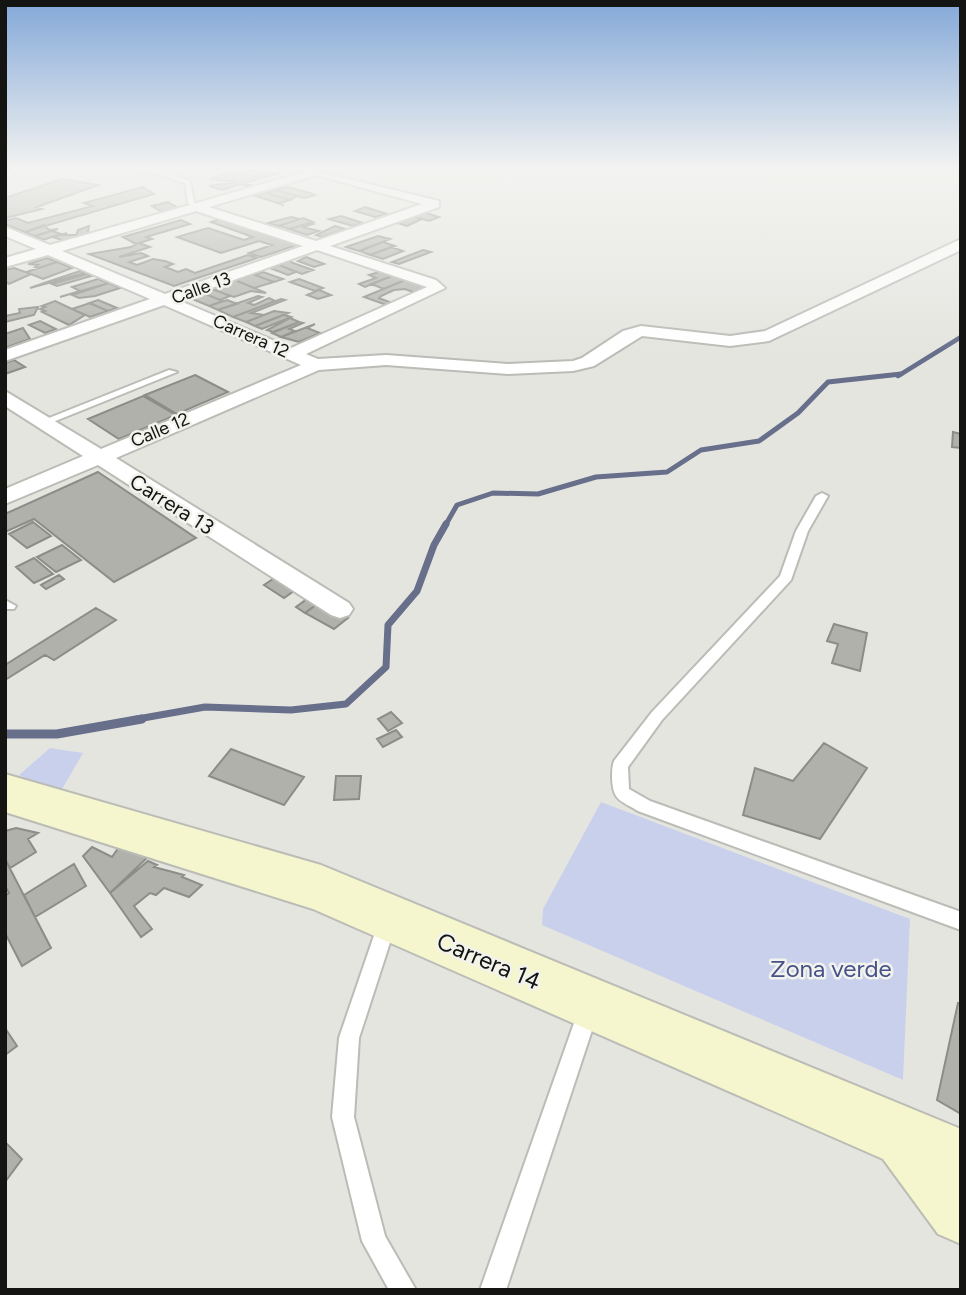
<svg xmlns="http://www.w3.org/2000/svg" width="966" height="1295" viewBox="0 0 966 1295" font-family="Figtree,sans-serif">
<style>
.green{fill:#c9d0ec}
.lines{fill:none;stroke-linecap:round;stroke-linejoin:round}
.stream-far3{stroke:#676f8b;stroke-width:4.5}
.stream-far2{stroke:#676f8b;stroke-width:5}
.stream-far1{stroke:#676f8b;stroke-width:7}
.stream{stroke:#676f8b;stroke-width:9}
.building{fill:#b1b1ac;stroke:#8c8d88;stroke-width:2}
.lane-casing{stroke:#bbbcb6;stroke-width:4}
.street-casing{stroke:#bbbcb6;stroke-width:4}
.secondary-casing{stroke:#bbbcb6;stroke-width:4}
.lane{fill:#fff;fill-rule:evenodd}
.street{fill:#fff;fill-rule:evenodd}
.secondary{fill:#f5f6ce;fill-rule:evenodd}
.labels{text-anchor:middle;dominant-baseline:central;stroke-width:5;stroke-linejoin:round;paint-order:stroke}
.far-street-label{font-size:18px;fill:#141412;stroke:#f2f3ed}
.street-label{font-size:21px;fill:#141412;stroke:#f2f3ed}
.near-street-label{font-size:24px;fill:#141412;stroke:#f2f3ed}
.near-park-label{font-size:24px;fill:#47528b;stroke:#f2f3ed}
</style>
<rect width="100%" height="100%" fill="#e5e5e0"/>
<path class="green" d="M50 748 83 753 58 796 19 775Z
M601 802 910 919 903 1080 542 925 543 909Z"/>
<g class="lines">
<path class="stream-far3" d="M898 376 961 337"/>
<path class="stream-far2" d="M445 526 457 505 493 493 538 494 596 477 667 472 701 450 759 441 798 413 828 382 901 374"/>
<path class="stream-far1" d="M132 720 205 707 291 710 346 704 386 667 388 625 417 591 434 545 446 524"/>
<path class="stream" d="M5 734H57L142 719"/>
</g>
<path class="building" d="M244 170 280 173 244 183 257 187 254 188 240 184 222 190 209 186 236 182 210 179 234 171 257 177 263 175Z
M62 179 98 185 37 207 42 209 5 218V198Z
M143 187 154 194 25 232 5 224V221L16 218 28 223 93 206 84 203Z
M287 187 310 193 315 195 304 198 276 190Z
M276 190 297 196 290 200 267 193Z
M267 193 290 200 280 203 284 205 255 196Z
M168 202 180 209 165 214 152 206Z
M365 207 368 208 387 214 375 217 355 211Z
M423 212 439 217 429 221 412 216Z
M341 216 363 223 353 226 329 219Z
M412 216 422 219 407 226 394 222Z
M291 217 300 219 278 226 268 223Z
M303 218 313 222 290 229 279 226Z
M220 219 264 234 297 245 261 257 249 253 272 245 259 241 221 253 177 237 208 228 244 240 253 237 211 222Z
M181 220 190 224 146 237 152 239 139 243 150 247 119 257 141 253 148 256 129 262 137 265 153 259 165 261 173 264 165 267 178 272 186 269 195 273 248 255 257 258 174 286 89 254 131 247 136 244 123 237Z
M310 223 313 224 302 227 319 231 307 235 289 229Z
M44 225 49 230 58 229 34 236 25 232Z
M89 226 87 237 67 242 53 237 67 233 63 235H76L78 230Z
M335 226 345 229 322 237 316 235Z
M52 231 61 234 43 240 35 236Z
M378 236 390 239 359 251 346 247Z
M383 242 395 246 370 255 360 251Z
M391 247 403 251 383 259 370 255Z
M423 250 431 252 399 264 392 262Z
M306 257 324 264 314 267 298 261Z
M47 258 57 262 39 268 35 267 38 265 28 264Z
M289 261 293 263 313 270 302 274 279 265Z
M57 262 72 268 43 279 26 272Z
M279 265 284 267 296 272 288 275 270 268Z
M14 268 31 274 9 284 5 282V270Z
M80 271 85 273 30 288 50 281Z
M263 272 274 276 283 279 274 282 255 275Z
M379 272 392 276 365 287 359 284 376 278 369 275Z
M87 274 91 276 57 286 52 284Z
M253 274 255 275 274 282 254 288 235 280Z
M392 276 405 280 384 289 371 284Z
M98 279 109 283 60 297 80 291 72 287Z
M299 279 323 288 315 291 290 282Z
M235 280 254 288 266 293 251 291 234 297 211 289Z
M405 280 433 289 421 295 405 289 394 290 381 296 379 298 397 305 392 307 364 297Z
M109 283 120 288 95 296 79 298 72 295Z
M213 289 230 296 220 300 203 293Z
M319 290 331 295 318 299 307 295Z
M203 293 220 300 223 301 209 306 190 298Z
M258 296 262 297 248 303 254 305 269 298 275 301 233 317 218 310Z
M281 299 285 300 251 313 264 315 246 322 233 317Z
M98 300 117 308 108 311 89 303Z
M227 300 237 304 218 310 209 306Z
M55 301 72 309 85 315 69 325 42 312 45 311 40 309 45 307 42 306Z
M90 303 108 311 90 317 72 309Z
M38 307 34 315 5 322V316L20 313 19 309Z
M274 311 288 313 255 326 246 322Z
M284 315 291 317 262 329 255 326Z
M290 318 299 322 273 332 267 330Z
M40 321 56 329 45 333 29 325Z
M299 322 303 323 289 329 295 331 281 337 272 333Z
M315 324 307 328 320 333 299 342 281 337Z
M23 328 30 339 5 348V334Z
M14 360 25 367 5 374V363Z
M195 375 228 392 177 414 145 395Z
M143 396 176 415 119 439 88 419Z
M953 432 961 434V448L952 447Z
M98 472 196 538 114 582 34 519 5 532V514Z
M33 522 51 536 27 548 9 534Z
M62 545 81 560 56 572 37 557Z
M34 558 53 574 34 583 16 567Z
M59 575 64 579 46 589 41 585Z
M279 575 298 588 284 598 264 585Z
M311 596 320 602 305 613 296 607Z
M320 602 348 618 334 629 305 613Z
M96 608 116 620 54 660 45 655 5 680V665Z
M834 624 867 633 860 671 832 663 838 644 827 641Z
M391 712 402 723 388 731 378 719Z
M396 730 402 737 383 747 377 739Z
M824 743 867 768 820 839 743 815 755 768 793 781Z
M231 749 304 777 284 805 209 776Z
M336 776H361L359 799 334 800Z
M16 828 38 833 28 839 36 852 10 868 5 859V831Z
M92 847 112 857 119 847 150 855 110 893 83 856Z
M5 859 51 948 22 966 5 933V896L9 893 5 886Z
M148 861 157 865 154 867 184 875 182 877 202 885 189 897 164 888 156 895 150 893 134 906 152 929 141 937 110 893Z
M74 864 86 886 35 917 24 895Z
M958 1003 961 1004V1114L937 1100Z
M5 1028 17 1046 5 1055Z
M5 1142 22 1159 5 1182Z"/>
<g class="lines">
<g class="lane-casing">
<path id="lane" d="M124 170H159L190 181 194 202 200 207 195 208 188 203 185 183 158 174Z
M169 370 177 372 48 424 39 422Z
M822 493 828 496 808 531 791 580 662 720 628 767 629 789 650 801 961 912V930L638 811C620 800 613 801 612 778 612 772 612 767 614 761L652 712 780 576 796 531 816 496Z
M5 600 16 606 14 609H5Z
M388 912 395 915 397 921 359 1038 354 1117 385 1236 416 1290H389L362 1241 332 1117 339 1038 379 921 381 915Z
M589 999 596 1002 599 1009 506 1290H480L579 1009 582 1002Z"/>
</g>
<g class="street-casing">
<path id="street" d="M10 170H24L5 178V171Z
M312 170 439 201V207L330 246 436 280 445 288 306 354 318 359 386 355 508 364 573 361 582 358 623 331 641 326 730 336 765 331 961 239V250L769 341 730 346 642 336 594 366 573 371 508 374 386 365 319 370 116 458 349 603 353 609 349 615 340 618 331 615 98 465 5 504V489L83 456 5 406V391L101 449 301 365 164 305 5 361V350L150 299 48 255 5 267V258L36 249 5 236V227L50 245ZM316 175 422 204 316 241 209 207ZM196 211 303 246 165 294 62 251ZM317 250 427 287 291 348 178 300Z"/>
</g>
<g class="secondary-casing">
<path id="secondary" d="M5 774 321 865 961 1129V1244L938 1234 883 1159 313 909 5 812Z"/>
</g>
<use href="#lane" class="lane"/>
<use href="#street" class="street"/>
<use href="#secondary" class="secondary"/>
</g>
<linearGradient id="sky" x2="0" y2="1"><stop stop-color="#83a8d8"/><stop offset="0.48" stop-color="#f3f3f1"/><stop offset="1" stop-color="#f3f3f1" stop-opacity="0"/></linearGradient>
<rect width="966" height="351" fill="url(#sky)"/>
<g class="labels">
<g class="far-street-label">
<text transform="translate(201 288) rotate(-20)">Calle 13</text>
<text transform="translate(251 336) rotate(24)">Carrera 12</text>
<text transform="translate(160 430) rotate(-23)">Calle 12</text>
</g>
<g class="street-label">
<text transform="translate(172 504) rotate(32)">Carrera 13</text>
</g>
<g class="near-street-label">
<text transform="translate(489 961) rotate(23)">Carrera 14</text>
</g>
<g class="near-park-label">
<text x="831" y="968">Zona verde</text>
</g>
</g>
<rect width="966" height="1295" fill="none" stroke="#141412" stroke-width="14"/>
</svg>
